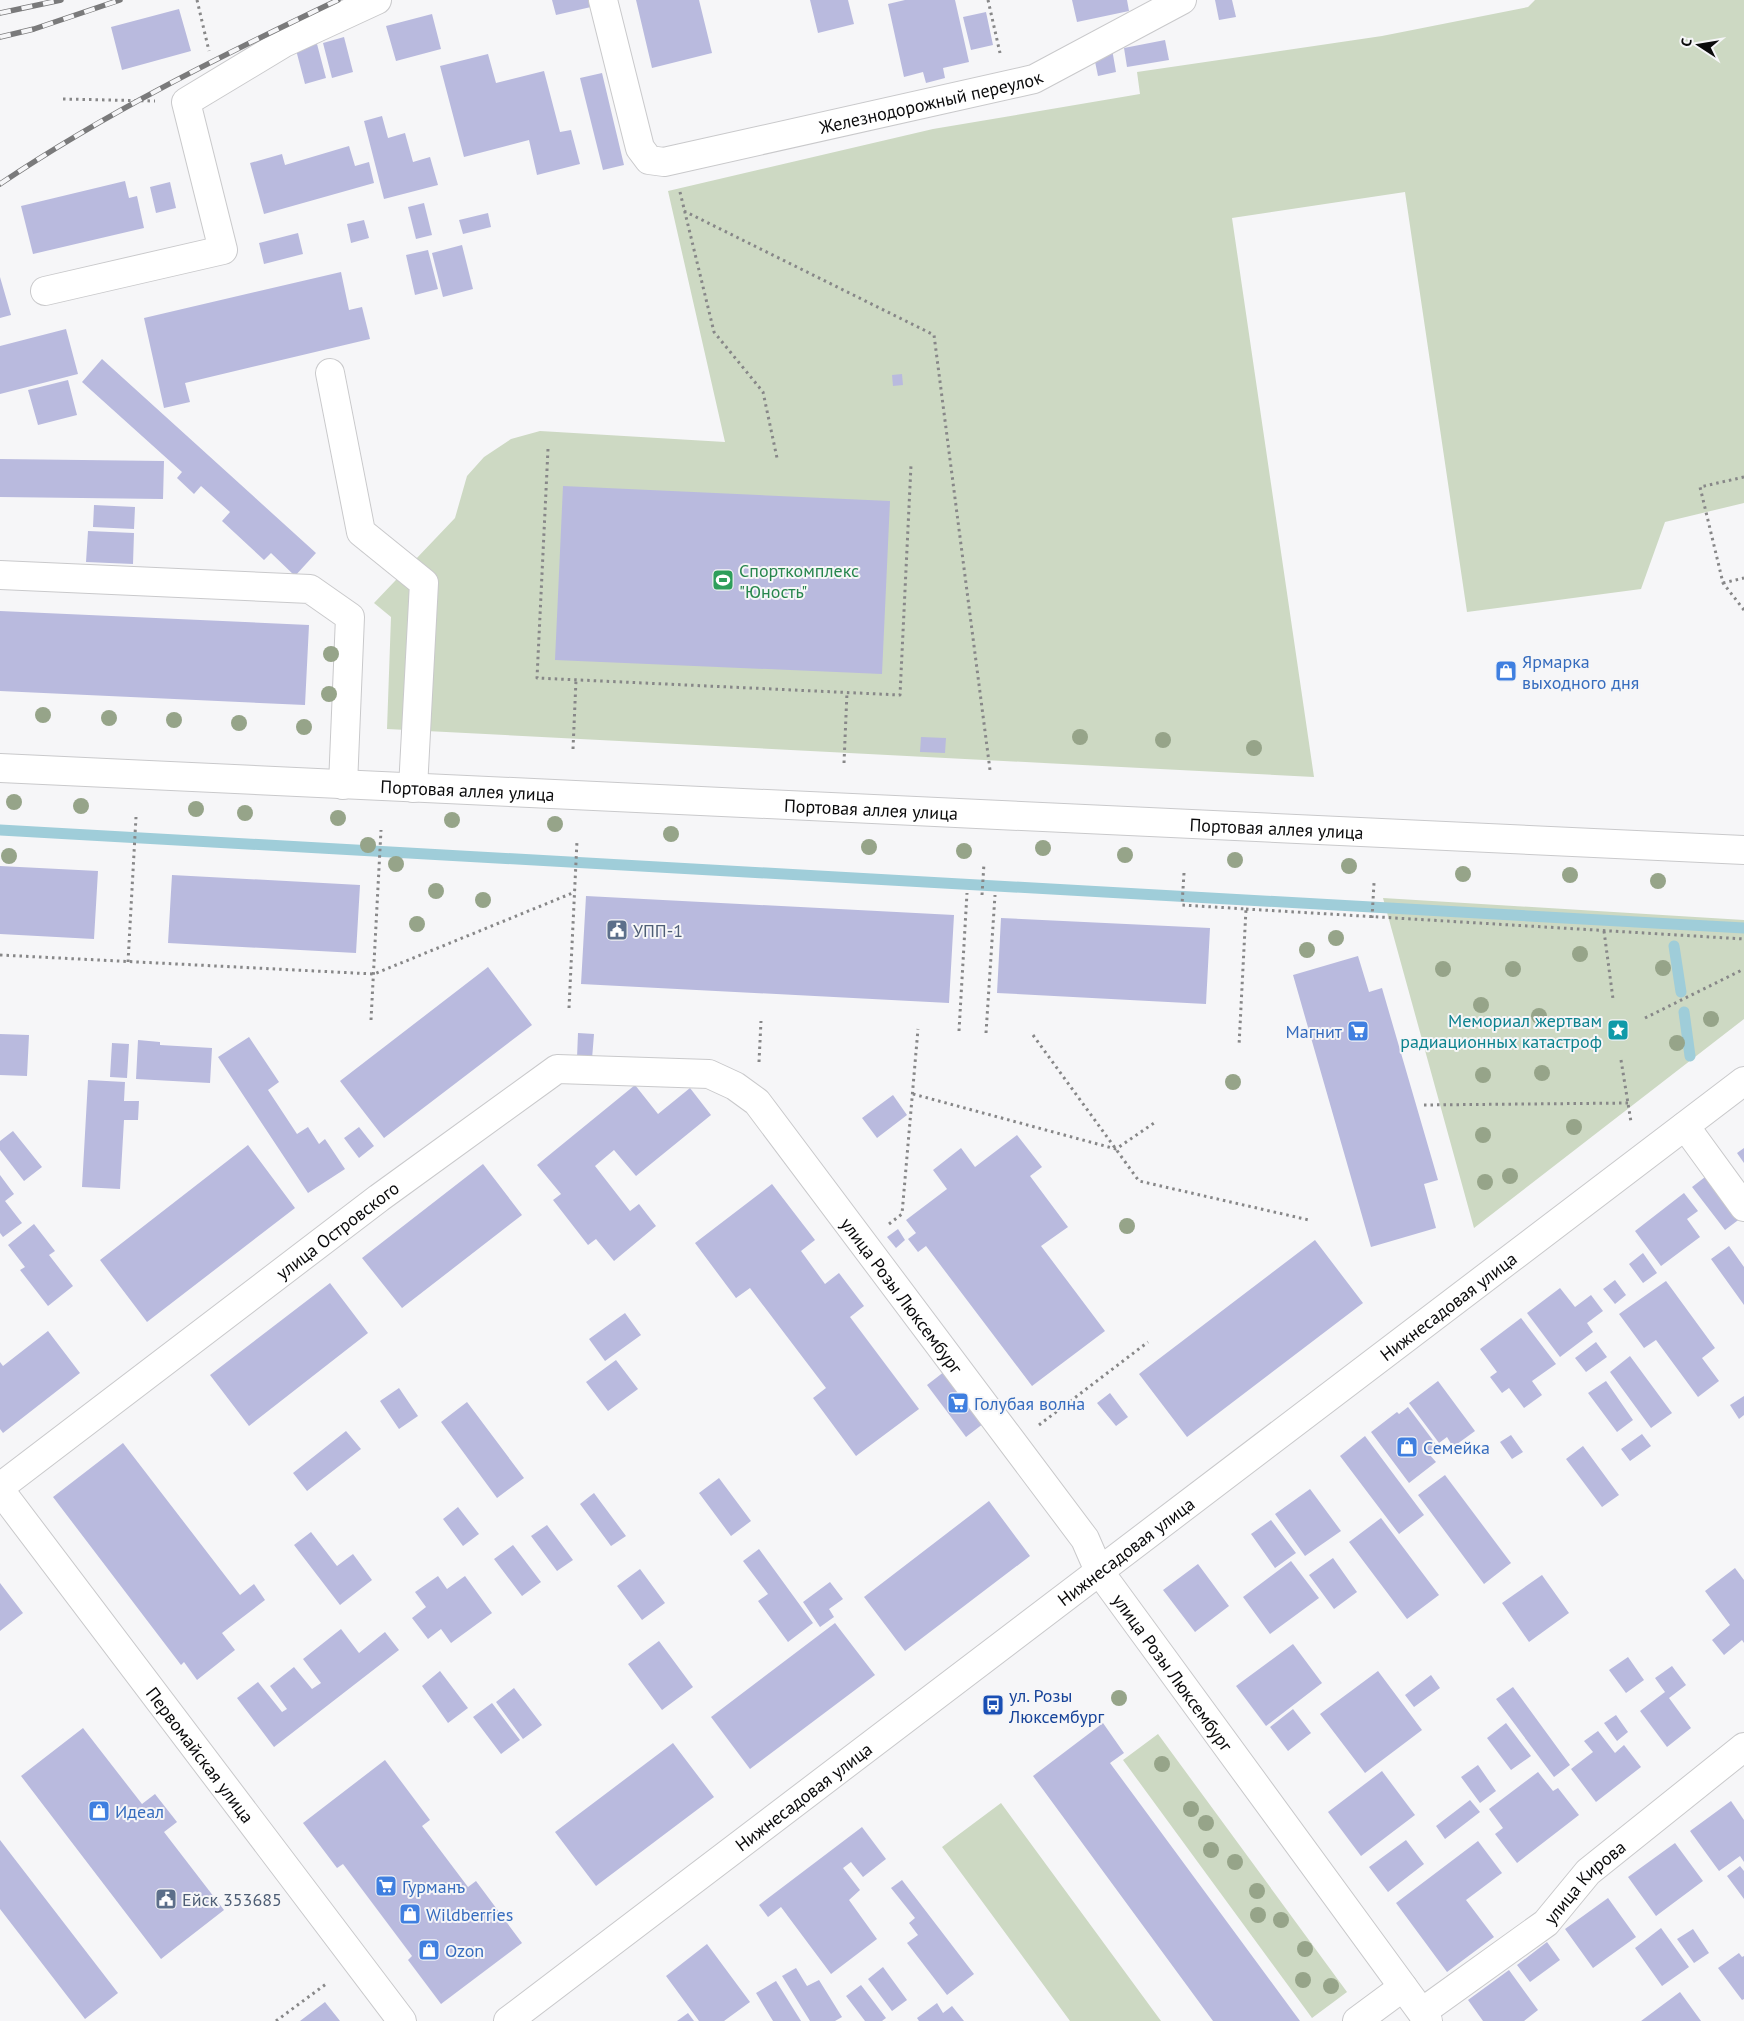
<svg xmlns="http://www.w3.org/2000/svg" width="1744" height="2021" viewBox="0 0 1744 2021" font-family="'PT Sans',sans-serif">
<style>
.green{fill:#cdd9c3}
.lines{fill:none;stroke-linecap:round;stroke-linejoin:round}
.stream{stroke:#9fcdd9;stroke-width:11}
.building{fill:#b9bade}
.minor-casing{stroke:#c9c9cb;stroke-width:30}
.path{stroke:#878788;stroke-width:3;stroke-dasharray:2.5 4;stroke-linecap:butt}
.minor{stroke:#fff;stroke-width:28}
.rail-casing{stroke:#7a7a7b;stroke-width:5.5}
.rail{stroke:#f6f6f8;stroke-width:4;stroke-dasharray:11;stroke-linecap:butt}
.tree{fill:#96a489}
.labels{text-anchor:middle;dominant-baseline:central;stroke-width:4;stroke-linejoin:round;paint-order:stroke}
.street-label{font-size:18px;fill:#0b0b0c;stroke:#f6f6f8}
.leisure-label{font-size:18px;fill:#27864d;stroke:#f6f6f8;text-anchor:start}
.shop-label{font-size:18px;fill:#366cbe;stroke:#f6f6f8;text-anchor:start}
.service-label{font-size:18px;fill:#4e5e75;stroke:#f6f6f8;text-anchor:start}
.culture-label{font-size:18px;fill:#0d838f;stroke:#f6f6f8;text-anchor:end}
.transit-label{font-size:18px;fill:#164399;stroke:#f6f6f8;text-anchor:start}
</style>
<rect width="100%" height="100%" fill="#f6f6f8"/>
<path class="green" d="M1535 0H1744V503L1665 522 1641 589 1467 612 1405 192 1232 218 1314 777 387 729 391 617 374 603 455 518 467 476 484 457 511 439 540 431 725 442 668 191 933 129 1140 94 1137 72 1382 36 1528 7Z
M1383 898 1744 920V1019L1474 1228Z
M1158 1734 1347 1992 1312 2018 1123 1760Z
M1001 1803 1161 2021H1070L942 1847Z"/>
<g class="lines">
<path class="stream" d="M0 830 1744 928
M1674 946 1681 992
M1684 1012 1690 1056"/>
</g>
<path class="building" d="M552 0H589L591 7 556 15Z
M636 0H699L712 53 652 68Z
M810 0H848L854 24 818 33Z
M905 0H955L969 62 943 68 945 78 926 83 923 72 904 77 888 4Z
M1072 0H1127L1129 11 1077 22Z
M1215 0H1232L1236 17 1219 20Z
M179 9 191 51 122 70 111 27Z
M986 12 993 45 971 50 963 17Z
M432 14 441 49 396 61 386 26Z
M344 37 353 72 332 78 323 43Z
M1165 40 1169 60 1127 67 1124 48Z
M317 44 326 78 305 84 296 50Z
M1112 49 1116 72 1098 76 1093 52Z
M488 54 496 83 544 71 560 132 571 130 580 164 537 175 529 140 464 157 440 66Z
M602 73 624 165 603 170 580 78Z
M382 116 388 138 405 133 413 162 430 157 438 185 384 199 364 121Z
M349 146 355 166 369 162 374 183 264 214 250 163 282 154 285 165Z
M125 181 129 198 137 196 144 228 33 254 21 206Z
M170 182 176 208 156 213 150 187Z
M424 203 432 235 416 239 408 207Z
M488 213 491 227 463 234 459 220Z
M364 220 369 238 351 243 347 224Z
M298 233 303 254 264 264 259 243Z
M462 245 473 289 443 297 432 253Z
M428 250 438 289 415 295 406 255Z
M341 272 349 310 362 307 370 339 185 383 190 402 164 408 144 318Z
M0 277 11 315 0 318Z
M66 329 78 374 0 394V346Z
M102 359 316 553 295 576 271 553 264 560 222 521 230 512 201 486 194 494 177 478 182 472 82 382Z
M902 374 903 385 893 386 892 375Z
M68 380 77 415 38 425 28 390Z
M0 459 164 461 163 499 0 497Z
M563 486 890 501 882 674 555 660Z
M94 505 135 507 134 529 93 527Z
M88 531 134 533 133 564 86 562Z
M0 611 309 625 305 705 0 691Z
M921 737 946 738 945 753 920 752Z
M0 866 98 871 94 939 0 934Z
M172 875 360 885 356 953 168 943Z
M586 896 954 915 949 1003 581 984Z
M1001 918 1210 928 1206 1004 997 993Z
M1358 956 1369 992 1382 988 1438 1180 1424 1184 1436 1228 1371 1247 1293 975Z
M488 967 532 1025 384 1138 340 1081Z
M578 1033 594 1034 592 1059 577 1058Z
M0 1034 29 1035 27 1076 0 1075Z
M249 1037 279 1082 268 1090 297 1134 308 1127 319 1144 325 1139 345 1169 308 1193 218 1057Z
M138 1040 160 1042V1045L212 1048 210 1083 136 1079Z
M112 1043 129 1044 127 1078 110 1077Z
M88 1080 125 1082 124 1101H139L138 1120H124L120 1189 82 1187Z
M635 1085 658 1114 690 1088 711 1115 636 1176 614 1150 595 1166 630 1211 639 1204 656 1226 614 1261 596 1239 588 1245 553 1200 561 1194 537 1165Z
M893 1095 907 1115 877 1138 862 1118Z
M359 1127 374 1146 359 1158 344 1138Z
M13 1131 42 1167 24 1181 0 1150V1141Z
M1017 1135 1042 1167 1030 1176 1068 1227 1041 1246 1105 1331 1032 1386 926 1246 918 1252 908 1239 916 1233 906 1220 947 1189 933 1170 961 1148 975 1167Z
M248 1145 295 1208 147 1322 100 1260Z
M1744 1148V1163L1737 1153Z
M483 1164 522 1215 402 1308 362 1258Z
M1709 1174 1741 1218 1725 1230 1692 1187Z
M0 1175 14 1194 5 1201 22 1223 3 1237 0 1233Z
M772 1184 815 1240 801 1251 825 1284 839 1273 864 1306 850 1317 919 1409 856 1456 813 1398 826 1388 750 1288 736 1298 695 1243Z
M1684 1193 1698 1211 1687 1219 1700 1237 1661 1266 1635 1231Z
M34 1224 55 1251 49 1255 73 1286 48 1306 20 1270 25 1267 8 1245Z
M898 1229 905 1240 896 1248 887 1237Z
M1315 1240 1363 1303 1187 1437 1139 1374Z
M1729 1246 1744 1267V1305L1711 1259Z
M1643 1253 1657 1273 1643 1283 1629 1264Z
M1615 1280 1626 1295 1615 1304 1603 1289Z
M1666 1281 1715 1348 1702 1358 1719 1381 1698 1397 1656 1340 1644 1348 1619 1314Z
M330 1283 368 1333 249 1426 210 1375Z
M1560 1288 1575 1307 1591 1295 1603 1311 1587 1323 1593 1332 1560 1357 1527 1313Z
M625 1313 641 1335 605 1361 589 1339Z
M1521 1318 1556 1364 1532 1381 1542 1395 1524 1408 1509 1388 1502 1393 1490 1377 1497 1372 1480 1349Z
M48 1331 80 1373 3 1433 0 1429V1362L3 1366Z
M1596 1342 1607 1357 1586 1372 1575 1358Z
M1630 1356 1672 1413 1651 1428 1610 1372Z
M616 1360 638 1389 608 1411 586 1382Z
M949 1368 988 1420 966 1437 927 1385Z
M1438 1381 1475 1431 1453 1447 1447 1437 1439 1443 1409 1403Z
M1606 1381 1633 1420 1617 1432 1588 1393Z
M399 1388 418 1416 399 1429 380 1401Z
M1110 1393 1128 1417 1116 1426 1097 1403Z
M1744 1396V1415L1739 1419 1730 1405Z
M467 1402 524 1478 497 1498 441 1422Z
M1408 1407 1438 1447 1429 1454 1436 1462 1409 1483 1371 1432 1397 1412 1399 1414Z
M346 1431 361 1449 307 1491 293 1473Z
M1642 1434 1651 1446 1630 1461 1621 1449Z
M1511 1435 1523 1452 1512 1459 1500 1442Z
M1365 1436 1424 1515 1399 1534 1340 1456Z
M123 1443 240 1595 254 1584 265 1600 222 1633 235 1650 197 1680 184 1662 181 1665 53 1497Z
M1583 1446 1619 1495 1602 1507 1566 1459Z
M1445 1475 1511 1563 1484 1584 1418 1495Z
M719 1478 751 1521 731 1536 699 1493Z
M1310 1489 1341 1531 1305 1556 1275 1514Z
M594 1493 626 1536 611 1546 580 1504Z
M989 1501 1030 1556 905 1651 864 1597Z
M458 1507 479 1534 463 1546 443 1519Z
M1381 1518 1439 1595 1407 1619 1349 1542Z
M1271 1520 1296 1553 1275 1568 1251 1534Z
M547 1525 573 1560 557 1571 531 1536Z
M311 1532 337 1566 353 1554 372 1580 340 1605 294 1545Z
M513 1545 541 1582 522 1596 494 1559Z
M759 1549 813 1623 788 1642 758 1601 768 1594 743 1561Z
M1333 1558 1357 1592 1334 1609 1309 1575Z
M1291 1561 1319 1598 1270 1634 1243 1597Z
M1198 1564 1229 1606 1195 1632 1163 1590Z
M1735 1568 1744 1580V1643L1742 1640 1724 1655 1712 1640 1730 1625 1705 1591Z
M640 1569 665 1603 642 1620 617 1586Z
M1542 1575 1569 1613 1529 1642 1502 1603Z
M438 1576 447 1589 465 1576 492 1613 451 1643 441 1629 428 1639 412 1618 426 1607 415 1592Z
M830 1582 843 1599 829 1609 834 1617 820 1627 803 1602Z
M0 1583 23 1613 0 1631Z
M835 1623 875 1675 750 1769 711 1717Z
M341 1629 359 1653 385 1632 399 1650 274 1747 237 1698 258 1682 282 1712 287 1709 270 1686 294 1667 312 1689 321 1683 303 1659Z
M659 1641 693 1687 662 1710 628 1664Z
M1293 1644 1322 1683 1266 1726 1236 1686Z
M1628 1657 1644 1680 1626 1693 1609 1670Z
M1672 1666 1686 1685 1669 1698 1691 1728 1667 1747 1640 1711 1665 1692 1655 1678Z
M440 1671 468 1708 448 1723 422 1686Z
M1378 1671 1422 1730 1365 1773 1320 1714Z
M1431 1675 1440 1688 1414 1707 1405 1695Z
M1513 1687 1570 1765 1554 1777 1496 1699Z
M514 1688 542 1725 523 1739 496 1702Z
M492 1703 520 1740 501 1754 473 1717Z
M1293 1709 1311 1733 1288 1751 1270 1727Z
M1616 1715 1628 1732 1617 1741 1604 1723Z
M1103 1723 1124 1753 1110 1763 1300 2021H1213L1033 1776Z
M1506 1723 1531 1756 1511 1770 1487 1738Z
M83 1728 142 1804 155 1794 177 1822 164 1832 224 1910 161 1959 21 1776Z
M1598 1731 1615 1753 1624 1745 1641 1767 1596 1802 1571 1769 1593 1752 1584 1741Z
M673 1743 714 1797 596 1886 555 1832Z
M385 1760 430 1820 422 1826 468 1887 476 1881 522 1943 441 2004 408 1960 412 1956 343 1864 337 1868 303 1823Z
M1478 1765 1496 1791 1480 1803 1461 1777Z
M1382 1771 1415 1815 1361 1856 1328 1812Z
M1538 1772 1553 1791 1558 1788 1579 1815 1517 1863 1495 1834 1503 1828 1489 1809Z
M1470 1800 1480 1812 1445 1839 1436 1826Z
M1731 1801 1744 1820V1862L1740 1856 1719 1871 1690 1831Z
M862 1827 886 1859 863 1877 851 1862 843 1868 860 1890 849 1900 877 1939 831 1974 781 1907 768 1917 759 1905Z
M0 1840 118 1993 85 2019 0 1909Z
M1406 1840 1424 1864 1388 1892 1369 1867Z
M1478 1841 1502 1873 1466 1900 1494 1937 1447 1972 1396 1903Z
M1675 1843 1703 1881 1656 1916 1628 1877Z
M1740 1866 1744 1871V1899L1727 1876Z
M902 1880 974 1974 947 1995 907 1943 918 1935 909 1923 915 1918 891 1888Z
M1608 1898 1636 1937 1593 1968 1565 1929Z
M1661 1928 1689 1967 1662 1986 1635 1948Z
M1693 1929 1709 1953 1694 1963 1677 1939Z
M1547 1942 1560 1960 1530 1982 1517 1965Z
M707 1944 750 2002 724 2021H699L666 1976Z
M1739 1953 1742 1957 1744 1956V1999L1742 2000 1718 1968Z
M883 1967 907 2000 892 2011 868 1979Z
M796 1968 807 1986 819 1980 842 2017 835 2021H810L782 1976Z
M1509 1970 1538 2010 1524 2021H1483L1468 2000Z
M776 1981 801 2021H773L756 1993Z
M861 1985 886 2018 882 2021H865L846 1996Z
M1680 1992 1701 2021H1641Z
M325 2002 340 2021H300Z
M937 2003 943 2013 952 2006 964 2021H919L917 2018Z
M688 2013 694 2021H677Z"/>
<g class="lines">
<g class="minor-casing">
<g id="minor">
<path id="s1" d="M603 0 640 148 649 160 664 162 1034 79 1182 0"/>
<path d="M45 291 223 250 186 102 284 43 377 0"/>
<path d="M330 373 361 532 424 583 413 788"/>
<path d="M0 575 310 589 350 617 343 785"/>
<path id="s2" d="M0 768 1744 850"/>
<path d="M1685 1126 1744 1207"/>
<path id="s3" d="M0 1487 379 1198 557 1069 709 1074 735 1086 757 1102 1085 1539 1099 1571 1428 2021"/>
<path id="s4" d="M0 1490 402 2021"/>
<path id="s5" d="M1422 2012 1546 1923 1588 1872 1744 1747"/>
<path id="s6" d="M508 2021 1744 1081"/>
<path d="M1357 2021 1403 1987"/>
</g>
</g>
<path class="path" d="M197 0 209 51
M988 0 1000 53
M63 99 155 101
M680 192 714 332 763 392 777 458
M684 211 934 335 990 770
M548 449 537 678 900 695 911 465
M1744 477 1700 487 1723 583 1744 610
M1723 583 1744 578
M573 749 576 680
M844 763 847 692
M1184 873 1182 905 1246 909 1239 1046
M982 895 984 863
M1246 909 1744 939
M1372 918 1374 883
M1604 931 1613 999
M0 955 374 974 575 892
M128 962 136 817
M569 1008 577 841
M1645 1018 1744 969
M371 1020 381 830
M959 1031 967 893
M986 1033 995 895
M1033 1035 1139 1181 1309 1220
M1621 1060 1631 1122
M759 1062 761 1021
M913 1094 1116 1149 1154 1123
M1424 1105 1628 1103
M889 1224 902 1214 918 1029
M1039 1425 1148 1342
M276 2021 326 1984"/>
<use href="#minor" class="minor"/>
<g class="rail-casing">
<path id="rail" d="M0 13 61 0
M0 37 34 29 120 0
M0 184C107 112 223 55 338 0"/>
</g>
<use href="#rail" class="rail"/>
</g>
<g class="tree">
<circle cx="331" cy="654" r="8"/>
<circle cx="329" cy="694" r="8"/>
<circle cx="43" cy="715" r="8"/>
<circle cx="109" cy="718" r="8"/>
<circle cx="174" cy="720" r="8"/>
<circle cx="239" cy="723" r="8"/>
<circle cx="304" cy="727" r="8"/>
<circle cx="1080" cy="737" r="8"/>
<circle cx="1163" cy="740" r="8"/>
<circle cx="1254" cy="748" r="8"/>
<circle cx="14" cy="802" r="8"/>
<circle cx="81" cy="806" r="8"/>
<circle cx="196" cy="809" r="8"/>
<circle cx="245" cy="813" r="8"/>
<circle cx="338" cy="818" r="8"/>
<circle cx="452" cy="820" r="8"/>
<circle cx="555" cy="824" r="8"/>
<circle cx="671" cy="834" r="8"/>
<circle cx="368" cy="845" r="8"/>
<circle cx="869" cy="847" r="8"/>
<circle cx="1043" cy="848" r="8"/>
<circle cx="964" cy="851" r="8"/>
<circle cx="1125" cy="855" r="8"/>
<circle cx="9" cy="856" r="8"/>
<circle cx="1235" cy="860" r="8"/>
<circle cx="396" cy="864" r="8"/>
<circle cx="1349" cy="866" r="8"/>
<circle cx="1463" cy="874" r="8"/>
<circle cx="1570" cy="875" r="8"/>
<circle cx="1658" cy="881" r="8"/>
<circle cx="436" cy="891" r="8"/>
<circle cx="483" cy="900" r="8"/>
<circle cx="417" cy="924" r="8"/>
<circle cx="1336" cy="938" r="8"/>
<circle cx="1307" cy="950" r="8"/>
<circle cx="1580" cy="954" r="8"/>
<circle cx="1663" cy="968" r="8"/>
<circle cx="1443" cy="969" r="8"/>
<circle cx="1513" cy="969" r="8"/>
<circle cx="1481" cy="1005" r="8"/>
<circle cx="1539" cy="1016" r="8"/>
<circle cx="1711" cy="1019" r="8"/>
<circle cx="1677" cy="1043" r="8"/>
<circle cx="1542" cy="1073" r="8"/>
<circle cx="1483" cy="1075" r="8"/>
<circle cx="1233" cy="1082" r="8"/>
<circle cx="1574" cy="1127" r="8"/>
<circle cx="1483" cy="1135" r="8"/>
<circle cx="1510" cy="1176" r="8"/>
<circle cx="1485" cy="1182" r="8"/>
<circle cx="1127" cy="1226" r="8"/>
<circle cx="1119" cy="1698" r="8"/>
<circle cx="1162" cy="1764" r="8"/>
<circle cx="1191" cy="1809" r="8"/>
<circle cx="1206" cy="1823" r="8"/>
<circle cx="1211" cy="1850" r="8"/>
<circle cx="1235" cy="1862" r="8"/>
<circle cx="1257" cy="1891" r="8"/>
<circle cx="1258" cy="1915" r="8"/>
<circle cx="1281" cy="1920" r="8"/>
<circle cx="1305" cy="1949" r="8"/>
<circle cx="1303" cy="1980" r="8"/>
<circle cx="1331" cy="1986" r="8"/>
</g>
<defs>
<g id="stadium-square" transform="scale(1.125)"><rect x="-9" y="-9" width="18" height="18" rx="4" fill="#2e9e5b" stroke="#f6f6f8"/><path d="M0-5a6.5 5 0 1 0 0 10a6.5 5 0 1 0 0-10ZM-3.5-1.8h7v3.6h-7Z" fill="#fff"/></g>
<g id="shop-square" transform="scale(1.125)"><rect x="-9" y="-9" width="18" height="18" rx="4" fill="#3f7fe0" stroke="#f6f6f8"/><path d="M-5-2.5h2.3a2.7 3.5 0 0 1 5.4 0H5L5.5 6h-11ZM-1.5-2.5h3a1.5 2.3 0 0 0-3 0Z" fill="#fff"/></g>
<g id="civic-square" transform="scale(1.125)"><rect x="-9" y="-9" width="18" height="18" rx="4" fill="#5c6f8a" stroke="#f6f6f8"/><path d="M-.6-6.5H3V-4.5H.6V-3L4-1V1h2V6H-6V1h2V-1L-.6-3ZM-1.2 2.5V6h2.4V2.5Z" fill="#fff"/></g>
<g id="sight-square" transform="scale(1.125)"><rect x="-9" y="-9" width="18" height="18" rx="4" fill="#0f9aa8" stroke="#f6f6f8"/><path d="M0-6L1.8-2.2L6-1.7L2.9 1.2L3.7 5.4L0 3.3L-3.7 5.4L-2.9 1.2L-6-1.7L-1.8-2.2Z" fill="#fff"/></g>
<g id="supermarket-square" transform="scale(1.125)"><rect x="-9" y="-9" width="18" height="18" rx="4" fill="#3f7fe0" stroke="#f6f6f8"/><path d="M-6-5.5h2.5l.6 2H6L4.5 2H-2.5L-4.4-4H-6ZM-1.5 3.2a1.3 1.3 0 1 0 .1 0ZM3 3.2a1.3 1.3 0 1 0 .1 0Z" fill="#fff"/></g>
<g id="bus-square" transform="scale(1.125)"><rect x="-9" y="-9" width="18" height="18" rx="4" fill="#1a4fb4" stroke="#f6f6f8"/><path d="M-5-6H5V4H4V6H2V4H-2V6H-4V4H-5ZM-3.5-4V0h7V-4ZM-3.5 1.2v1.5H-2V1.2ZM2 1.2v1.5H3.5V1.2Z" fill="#fff"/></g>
</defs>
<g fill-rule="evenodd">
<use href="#stadium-square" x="723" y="580"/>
<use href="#shop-square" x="1506" y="671"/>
<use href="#civic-square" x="617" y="930"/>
<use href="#sight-square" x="1618" y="1030"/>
<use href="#supermarket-square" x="1358" y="1031"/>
<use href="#supermarket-square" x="958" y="1403"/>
<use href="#shop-square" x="1407" y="1447"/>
<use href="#bus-square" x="993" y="1705"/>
<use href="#shop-square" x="99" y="1811"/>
<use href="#supermarket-square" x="386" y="1886"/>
<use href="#civic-square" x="166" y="1899"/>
<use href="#shop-square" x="410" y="1914"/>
<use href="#shop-square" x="429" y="1950"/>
</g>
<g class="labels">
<g class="street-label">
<text stroke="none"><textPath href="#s1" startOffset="456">Железнодорожный переулок</textPath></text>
<text stroke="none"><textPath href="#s2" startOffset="468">Портовая аллея улица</textPath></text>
<text stroke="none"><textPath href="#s2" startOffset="872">Портовая аллея улица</textPath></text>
<text stroke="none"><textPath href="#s2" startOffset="1278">Портовая аллея улица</textPath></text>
<text stroke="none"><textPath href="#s3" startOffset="424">улица Островского</textPath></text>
<text stroke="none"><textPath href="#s3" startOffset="1146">улица Розы Люксембург</textPath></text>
<text stroke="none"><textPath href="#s6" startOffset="1181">Нижнесадовая улица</textPath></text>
<text stroke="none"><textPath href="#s6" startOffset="776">Нижнесадовая улица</textPath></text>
<text stroke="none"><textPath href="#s3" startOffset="1611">улица Розы Люксембург</textPath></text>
<text stroke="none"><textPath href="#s4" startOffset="332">Первомайская улица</textPath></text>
<text stroke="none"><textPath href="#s6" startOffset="371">Нижнесадовая улица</textPath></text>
<text stroke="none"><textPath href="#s5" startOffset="209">улица Кирова</textPath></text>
</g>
<g class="leisure-label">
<text x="739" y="570">Спорткомплекс<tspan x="739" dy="21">"Юность"</tspan></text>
</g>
<g class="shop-label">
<text x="1522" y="661">Ярмарка<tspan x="1522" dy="21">выходного дня</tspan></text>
<text x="1342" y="1031" text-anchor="end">Магнит</text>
<text x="974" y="1403">Голубая волна</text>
<text x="1423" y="1447">Семейка</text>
<text x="115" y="1811">Идеал</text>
<text x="402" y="1886">Гурманъ</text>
<text x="426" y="1914">Wildberries</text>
<text x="445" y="1950">Ozon</text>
</g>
<g class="service-label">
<text x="633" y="930">УПП-1</text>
<text x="182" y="1899">Ейск 353685</text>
</g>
<g class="culture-label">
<text x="1602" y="1020">Мемориал жертвам<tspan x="1602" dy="21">радиационных катастроф</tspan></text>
</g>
<g class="transit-label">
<text x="1009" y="1695">ул. Розы<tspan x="1009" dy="21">Люксембург</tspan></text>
</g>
</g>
<g transform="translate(1699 45) rotate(282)" stroke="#f6f6f8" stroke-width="4" paint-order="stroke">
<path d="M0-4L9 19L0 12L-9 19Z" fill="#0b0b0c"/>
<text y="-8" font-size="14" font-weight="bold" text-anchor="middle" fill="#0b0b0c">С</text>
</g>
</svg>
